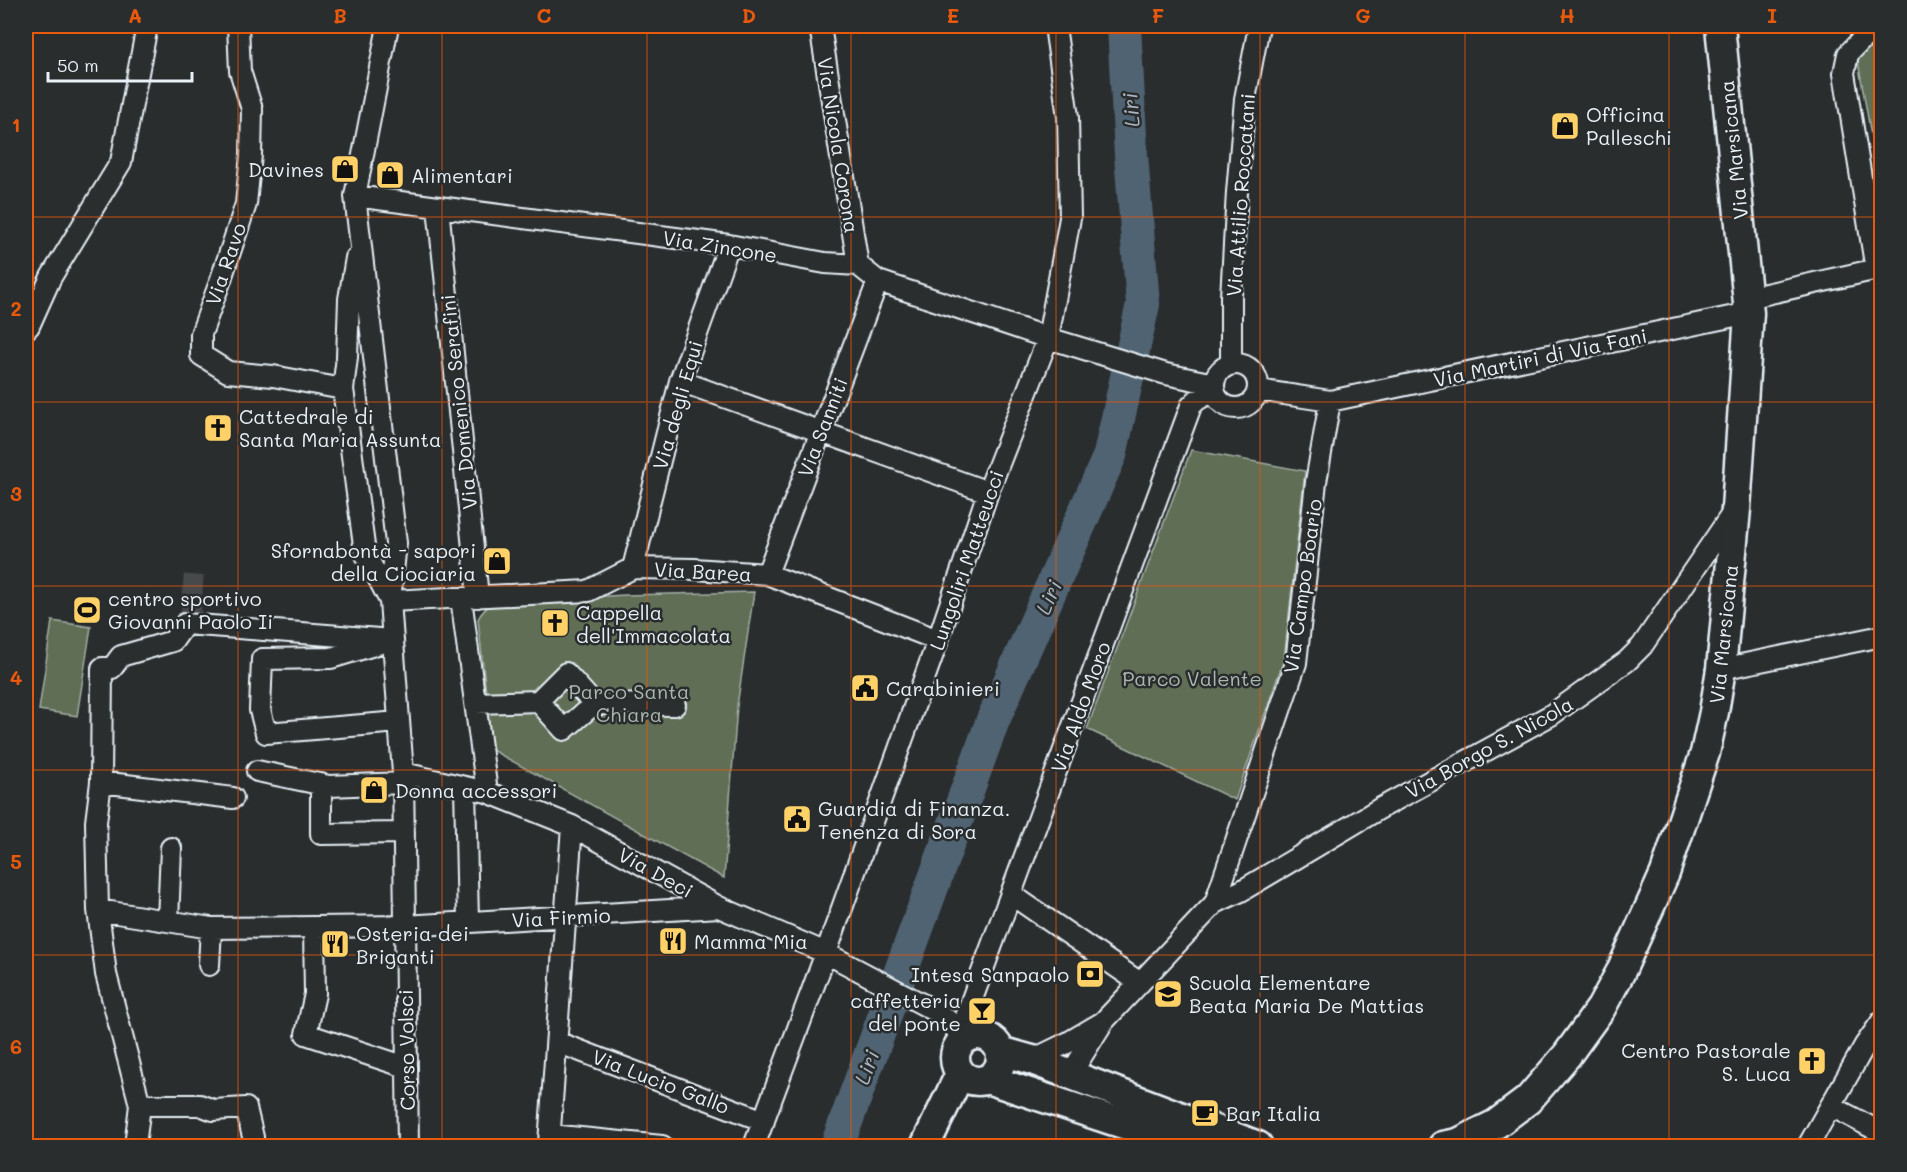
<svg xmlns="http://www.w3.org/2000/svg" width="1907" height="1172" viewBox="0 0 1907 1172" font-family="Mali,sans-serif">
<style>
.green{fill:#606e55;stroke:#a4b0a6;stroke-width:1.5}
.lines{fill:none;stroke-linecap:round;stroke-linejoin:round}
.river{stroke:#506373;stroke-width:34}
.street-tunnel{stroke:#464a4c;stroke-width:20;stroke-dasharray:20 10;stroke-linecap:butt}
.street-casing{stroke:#e8f1f8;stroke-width:24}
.secondary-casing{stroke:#e8f1f8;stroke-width:33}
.street{stroke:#2a2d2e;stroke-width:20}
.secondary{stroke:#2a2d2e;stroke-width:28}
.grid{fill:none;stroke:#e8590c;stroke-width:1.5;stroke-opacity:0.55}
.labels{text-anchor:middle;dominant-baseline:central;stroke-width:5;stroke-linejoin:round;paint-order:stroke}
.poi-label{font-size:20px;fill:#e8f1f8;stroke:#2a2d2e;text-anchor:start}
.street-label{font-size:20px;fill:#e8f1f8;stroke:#2a2d2e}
.park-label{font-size:20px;fill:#abb6af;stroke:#2a2d2e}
.water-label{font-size:21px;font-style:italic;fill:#abb8c3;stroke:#2a2d2e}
.neatline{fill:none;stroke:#e8590c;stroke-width:2}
.grid-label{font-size:20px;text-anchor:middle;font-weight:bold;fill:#e8590c}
</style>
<rect width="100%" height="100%" fill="#2a2d2e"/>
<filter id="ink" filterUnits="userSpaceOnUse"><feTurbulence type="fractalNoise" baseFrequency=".0167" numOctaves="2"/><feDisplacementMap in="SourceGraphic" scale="12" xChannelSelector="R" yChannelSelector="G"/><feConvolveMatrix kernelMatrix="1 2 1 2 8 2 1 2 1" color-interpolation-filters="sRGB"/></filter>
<g filter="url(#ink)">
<path class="green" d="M1881 29V192L1857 56Z
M1191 450 1305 471 1284 659 1235 800 1087 729Z
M754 592 737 706 724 878 492 750 478 619C482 611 488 606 495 602L626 595Z
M52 621 91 627 77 716 39 710Z"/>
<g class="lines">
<path class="river" d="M837 1146 993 720 1110 455 1143 304 1131 155 1124 26"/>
<path class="street-tunnel" d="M190 625 194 572"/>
<g class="street-casing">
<path id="street" d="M238 26 240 71 252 109 251 155 246 204 220 282 201 334V355L228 372 273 376 343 389
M388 26 355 196 396 543 390 601 403 773 408 1146
M820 26 858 265
M1875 26 1848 54 1844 73 1876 270
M355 196 729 245 825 263 858 265 878 281 1048 338 1166 374 1214 384
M438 207 478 597
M356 258 349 299 347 357 343 389 365 553 390 601
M1748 298 1882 268
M26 329 29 326 51 277 121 162 147 26
M1214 386a22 22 0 1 1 44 0a22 22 0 1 1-44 0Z
M1231 365V297L1237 192 1245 99 1259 26
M680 381 988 492
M1258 390 1330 401 1749 313
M633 568 680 381 729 245
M767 574 878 281
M461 598 487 792
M390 601 588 591 633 568 694 569 767 574 938 640
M381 643 331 658 262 659 260 710 266 733 399 722
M1721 669 1882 636
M538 701 564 730 594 704 675 705
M475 703 538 701 566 673 594 704
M257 771 329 786 403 783
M403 773 487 792 572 826 719 907 826 953 939 1013 952 1024 963 1039
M101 782 233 798
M321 784V834L404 833
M465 787 468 922
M1012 895 1140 983
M1215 903 1296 663 1316 482 1330 401
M98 910 211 928 404 926 719 907
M168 921 171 848
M314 927 315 994 306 1034 406 1067
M209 965 211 928
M971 1035 966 1017 968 1010 1191 406 1197 400 1214 391
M557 1042 764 1121
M1032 1060 1067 1043 1101 1023
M1070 1075 1103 1022 1215 903 1241 891 1379 809 1551 715 1627 661 1642 646 1734 511
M140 1105H200L213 1110 246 1108 253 1137
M1831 1106 1882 1133
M550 1135 662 1146
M549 1143 572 826
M135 1146 140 1105 106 974 98 910 96 822 101 782 102 668H112L121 656 173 641 185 624 392 640
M754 1146 826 953 938 640 988 492 1048 338 1070 218 1068 117 1055 26
M1808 1146 1865 1045 1882 1021"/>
</g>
<g class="secondary-casing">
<path id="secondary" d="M955 1058a23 23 0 1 1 46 0a23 23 0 1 1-46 0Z
M1000 1051 1032 1060 1258 1146
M987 1079 1190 1146
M925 1146 960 1074
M1443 1146 1458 1143 1496 1124 1528 1100 1567 1055 1601 1008 1620 973 1665 873 1705 753 1714 712 1721 669 1736 509 1749 313 1720 26"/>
</g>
<use href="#street" class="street"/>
<use href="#secondary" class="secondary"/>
</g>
</g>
<path class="grid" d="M238 26V1146M442 26V1146M647 26V1146M851 26V1146M1056 26V1146M1260 26V1146M1465 26V1146M1669 26V1146M26 217H1882M26 402H1882M26 586H1882M26 770H1882M26 955H1882"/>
<defs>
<g id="shop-square" transform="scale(1.5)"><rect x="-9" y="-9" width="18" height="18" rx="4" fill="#ffd166" stroke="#2a2d2e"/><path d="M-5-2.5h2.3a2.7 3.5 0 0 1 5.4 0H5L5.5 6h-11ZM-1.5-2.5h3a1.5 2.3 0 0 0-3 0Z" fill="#111"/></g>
<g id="church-square" transform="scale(1.5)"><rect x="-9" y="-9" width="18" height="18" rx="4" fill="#ffd166" stroke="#2a2d2e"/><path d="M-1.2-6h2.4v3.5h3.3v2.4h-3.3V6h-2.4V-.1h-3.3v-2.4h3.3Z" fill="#111"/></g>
<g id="stadium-square" transform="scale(1.5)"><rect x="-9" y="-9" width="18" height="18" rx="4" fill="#ffd166" stroke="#2a2d2e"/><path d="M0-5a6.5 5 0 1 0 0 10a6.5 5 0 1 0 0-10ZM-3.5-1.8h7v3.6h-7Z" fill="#111"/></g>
<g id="civic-square" transform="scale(1.5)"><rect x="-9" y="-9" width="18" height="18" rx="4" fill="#ffd166" stroke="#2a2d2e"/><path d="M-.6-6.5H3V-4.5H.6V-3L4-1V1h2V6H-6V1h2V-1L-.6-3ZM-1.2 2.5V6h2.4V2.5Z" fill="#111"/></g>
<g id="restaurant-square" transform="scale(1.5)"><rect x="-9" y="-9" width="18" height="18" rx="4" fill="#ffd166" stroke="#2a2d2e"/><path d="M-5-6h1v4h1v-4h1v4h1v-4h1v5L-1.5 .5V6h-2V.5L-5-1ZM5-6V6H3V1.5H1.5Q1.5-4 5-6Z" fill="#111"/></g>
<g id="bank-square" transform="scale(1.5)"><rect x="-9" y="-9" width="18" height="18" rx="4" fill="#ffd166" stroke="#2a2d2e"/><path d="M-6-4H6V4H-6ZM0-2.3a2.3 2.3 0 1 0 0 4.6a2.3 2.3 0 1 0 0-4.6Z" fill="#111"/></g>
<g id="school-square" transform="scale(1.5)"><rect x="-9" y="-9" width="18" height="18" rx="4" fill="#ffd166" stroke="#2a2d2e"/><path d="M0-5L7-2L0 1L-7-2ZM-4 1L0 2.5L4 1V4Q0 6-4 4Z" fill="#111"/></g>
<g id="bar-square" transform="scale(1.5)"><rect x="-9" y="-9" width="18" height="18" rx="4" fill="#ffd166" stroke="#2a2d2e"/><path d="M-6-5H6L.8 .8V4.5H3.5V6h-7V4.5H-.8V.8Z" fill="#111"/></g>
<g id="cafe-square" transform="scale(1.5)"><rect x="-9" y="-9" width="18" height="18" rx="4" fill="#ffd166" stroke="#2a2d2e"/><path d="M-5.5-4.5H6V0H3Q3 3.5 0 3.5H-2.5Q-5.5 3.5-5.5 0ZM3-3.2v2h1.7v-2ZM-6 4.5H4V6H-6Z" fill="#111"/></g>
</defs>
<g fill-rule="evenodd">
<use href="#shop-square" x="1565" y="126"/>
<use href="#shop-square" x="345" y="169"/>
<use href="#shop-square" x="390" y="175"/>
<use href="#church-square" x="218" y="428"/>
<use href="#shop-square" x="497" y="561"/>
<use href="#stadium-square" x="87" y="610"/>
<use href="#church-square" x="555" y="623"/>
<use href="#civic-square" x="865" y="688"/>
<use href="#shop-square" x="374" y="790"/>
<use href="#civic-square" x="797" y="819"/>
<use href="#restaurant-square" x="673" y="941"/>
<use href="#restaurant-square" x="335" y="944"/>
<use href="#bank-square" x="1090" y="974"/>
<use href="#school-square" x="1168" y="994"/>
<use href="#bar-square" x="982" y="1011"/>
<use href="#church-square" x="1812" y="1061"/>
<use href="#cafe-square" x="1205" y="1113"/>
</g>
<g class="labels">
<g class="poi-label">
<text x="1586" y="114">Officina<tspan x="1586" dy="23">Palleschi</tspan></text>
<text x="324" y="169" text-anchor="end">Davines</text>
<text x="411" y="175">Alimentari</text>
<text x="239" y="416">Cattedrale di<tspan x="239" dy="23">Santa Maria Assunta</tspan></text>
<text x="476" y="550" text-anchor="end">Sfornabontà - sapori<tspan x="476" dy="23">della Ciociaria</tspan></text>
<text x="108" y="598">centro sportivo<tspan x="108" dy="23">Giovanni Paolo Ii</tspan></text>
<text x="576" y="612">Cappella<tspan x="576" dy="23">dell'Immacolata</tspan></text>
<text x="886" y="688">Carabinieri</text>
<text x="395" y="790">Donna accessori</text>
<text x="818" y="808">Guardia di Finanza.<tspan x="818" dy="23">Tenenza di Sora</tspan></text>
<text x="356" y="933">Osteria dei<tspan x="356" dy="23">Briganti</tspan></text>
<text x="694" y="941">Mamma Mia</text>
<text x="1069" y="974" text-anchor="end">Intesa Sanpaolo</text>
<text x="1189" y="982">Scuola Elementare<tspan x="1189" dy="23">Beata Maria De Mattias</tspan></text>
<text x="961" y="1000" text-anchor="end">caffetteria<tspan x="961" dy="23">del ponte</tspan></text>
<text x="1791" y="1050" text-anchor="end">Centro Pastorale<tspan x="1791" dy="23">S. Luca</tspan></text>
<text x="1226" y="1113">Bar Italia</text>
</g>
<g class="street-label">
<text transform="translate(839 145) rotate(81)">Via Nicola Corona</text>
<text transform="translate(1733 150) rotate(-96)">Via Marsicana</text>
<text transform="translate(1240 195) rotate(-86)">Via Attilio Roccatani</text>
<text transform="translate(720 246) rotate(9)">Via Zincone</text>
<text transform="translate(225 264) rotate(-71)">Via Ravo</text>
<text transform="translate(1540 357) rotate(-12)">Via Martiri di Via Fani</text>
<text transform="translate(458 402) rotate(-96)">Via Domenico Serafini</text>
<text transform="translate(677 405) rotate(-74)">Via degli Equi</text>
<text transform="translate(822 427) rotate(-69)">Via Sanniti</text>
<text transform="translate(966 560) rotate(-71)">Lungoliri Matteucci</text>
<text transform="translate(703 571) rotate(3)">Via Barea</text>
<text transform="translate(1302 586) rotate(-82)">Via Campo Boario</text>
<text transform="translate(1723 634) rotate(-84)">Via Marsicana</text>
<text transform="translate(1080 707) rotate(-70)">Via Aldo Moro</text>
<text transform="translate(1489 747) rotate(-29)">Via Borgo S. Nicola</text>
<text transform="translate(656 872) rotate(29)">Via Deci</text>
<text transform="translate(561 917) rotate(-3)">Via Firmio</text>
<text transform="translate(406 1050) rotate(-91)">Corso Volsci</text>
<text transform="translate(661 1081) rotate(21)">Via Lucio Gallo</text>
</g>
<g class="park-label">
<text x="1192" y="678">Parco Valente</text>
<text x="629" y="691">Parco Santa<tspan x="629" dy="23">Chiara</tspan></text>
</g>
<g class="water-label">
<text transform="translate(1130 110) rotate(-94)">Liri</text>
<text transform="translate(1048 597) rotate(-66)">Liri</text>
<text transform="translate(866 1067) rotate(-70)">Liri</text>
</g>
</g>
<rect width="1907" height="1172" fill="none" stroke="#2a2d2e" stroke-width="66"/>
<path d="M48 72v9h144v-9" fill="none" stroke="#e8f1f8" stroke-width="3"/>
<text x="57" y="72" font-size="18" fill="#e8f1f8" stroke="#2a2d2e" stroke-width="4.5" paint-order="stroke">50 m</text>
<rect x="33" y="33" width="1841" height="1106" class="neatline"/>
<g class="grid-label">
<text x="135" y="23">A</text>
<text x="340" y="23">B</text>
<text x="544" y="23">C</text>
<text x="749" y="23">D</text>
<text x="953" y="23">E</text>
<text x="1158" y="23">F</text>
<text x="1363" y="23">G</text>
<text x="1567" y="23">H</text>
<text x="1772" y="23">I</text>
<text x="16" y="132">1</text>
<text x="16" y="316">2</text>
<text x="16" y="501">3</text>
<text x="16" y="685">4</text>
<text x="16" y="869">5</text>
<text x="16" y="1054">6</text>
</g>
</svg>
